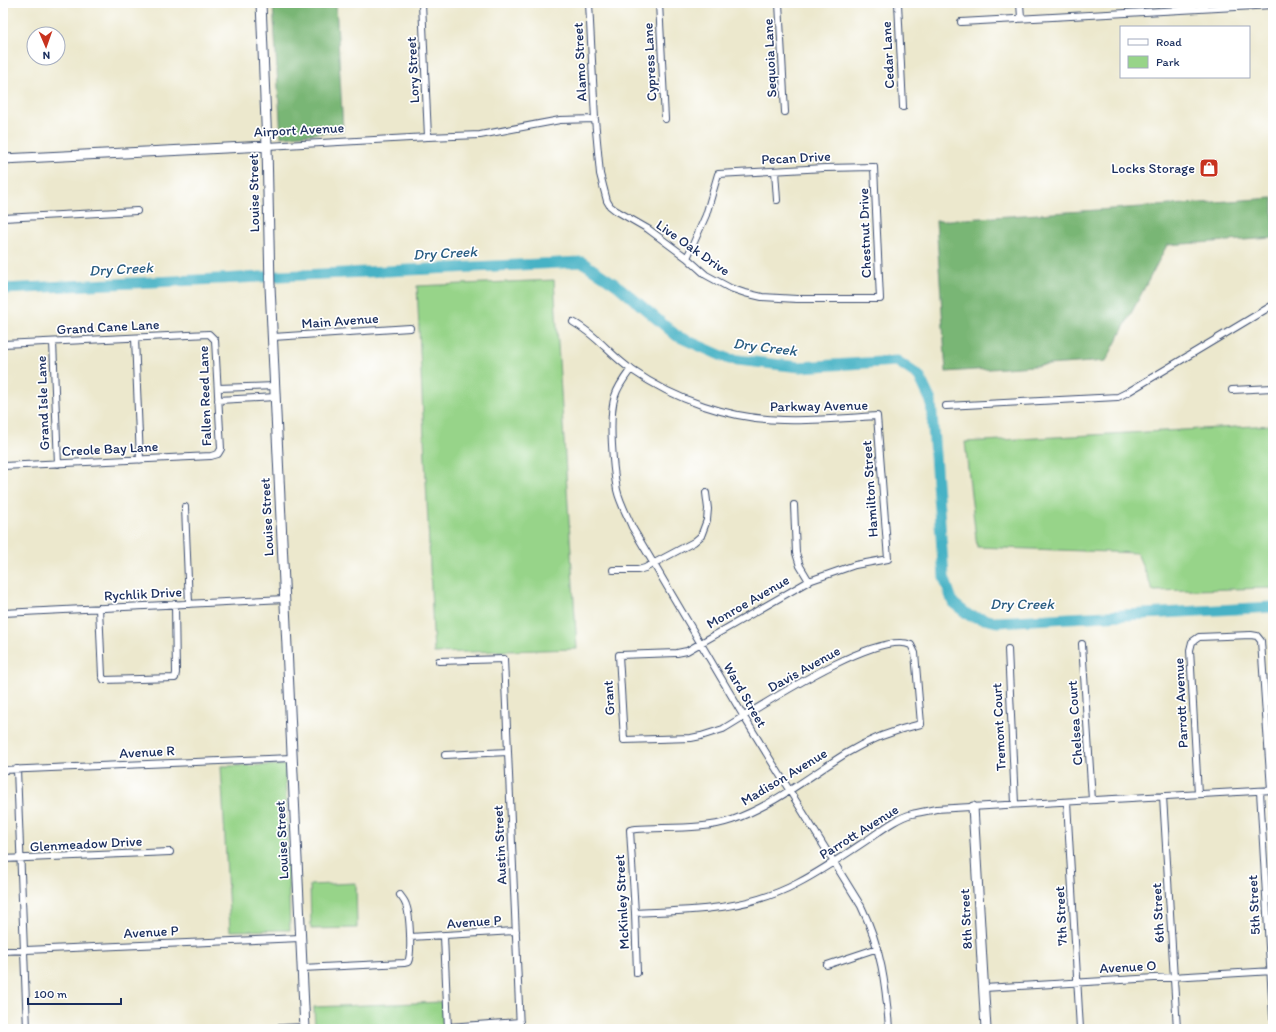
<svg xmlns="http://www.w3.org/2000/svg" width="1276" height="1032" viewBox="0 0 1276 1032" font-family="Itim,sans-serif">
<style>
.green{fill:#97d489;stroke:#598274}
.forest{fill:#79b675;stroke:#4a726a}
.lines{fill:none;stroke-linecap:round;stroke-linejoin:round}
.river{stroke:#47b2c5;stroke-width:11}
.street-casing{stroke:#3a4b6f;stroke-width:8}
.secondary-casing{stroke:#3a4b6f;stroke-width:11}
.street{stroke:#fff;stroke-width:6}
.secondary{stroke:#fff;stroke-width:9}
.labels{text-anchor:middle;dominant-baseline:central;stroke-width:3.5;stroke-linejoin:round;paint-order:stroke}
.street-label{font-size:14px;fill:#1b2f5e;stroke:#fff}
.poi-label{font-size:14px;fill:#1b2f5e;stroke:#fff;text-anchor:end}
.water-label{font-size:15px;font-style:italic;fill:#2a5d82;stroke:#fff}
</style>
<rect width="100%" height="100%" fill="#fff"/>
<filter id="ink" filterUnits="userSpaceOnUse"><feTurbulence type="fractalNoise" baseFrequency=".025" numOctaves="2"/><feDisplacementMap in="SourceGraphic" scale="8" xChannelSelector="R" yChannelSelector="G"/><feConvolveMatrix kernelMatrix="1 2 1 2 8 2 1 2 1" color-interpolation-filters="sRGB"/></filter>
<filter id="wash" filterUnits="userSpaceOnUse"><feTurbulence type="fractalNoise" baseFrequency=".012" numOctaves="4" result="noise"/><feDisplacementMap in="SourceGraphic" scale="16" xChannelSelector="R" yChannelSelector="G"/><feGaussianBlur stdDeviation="0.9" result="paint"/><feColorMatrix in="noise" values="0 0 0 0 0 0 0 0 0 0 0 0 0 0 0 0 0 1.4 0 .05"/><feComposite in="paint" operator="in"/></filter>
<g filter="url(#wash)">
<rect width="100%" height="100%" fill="#ece8cd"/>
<path class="green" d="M554 280 577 649 434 653 417 286Z
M1273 425V588L1153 591 1137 553 977 547 965 442Z
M285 765 290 930 230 931 221 766Z
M356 883 357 928 311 929 310 885Z
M442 1002 443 1029H315L314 1007Z"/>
<path class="forest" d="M273 3H336L343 131 281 137Z
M1273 198V238L1167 245 1106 361 946 372 936 221Z"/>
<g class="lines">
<path class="river" d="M3 289 582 262 618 286 677 336 729 359 800 367 897 361 919 376 931 401 944 577 953 603 970 616 997 622 1273 607"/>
</g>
</g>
<g filter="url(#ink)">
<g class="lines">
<g class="street-casing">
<path id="street" d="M422 3 428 137
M589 3 595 119 600 174 607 201 610 206 615 210 648 229 687 258 706 275 730 288 745 293 762 297 797 299H880L874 167 825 168 718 174 706 215 687 258
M659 3 665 119
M779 3 785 112
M898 3 903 107
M1020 3 1021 18
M961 22 1273 5
M267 146 428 137 480 135 560 120 595 119
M775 171 777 200
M3 218 137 211
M573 322C597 335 611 356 632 370 675 400 730 419 783 420 814 421 846 418 877 416L888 559 855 565 809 581 687 651 677 653 619 655 624 740 691 738 701 736 723 729C757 709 876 629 911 645L915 653 921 724C894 730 868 740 845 754 808 777 774 805 732 820 703 830 668 827 636 829L630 830 635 913 637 973
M273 337 410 328
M135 338 140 460
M53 342 58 464
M3 344 209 334 215 340 221 449 218 454 211 456 3 466
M631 369C625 377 618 386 615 396 608 417 613 468 617 490 620 503 627 515 632 527L744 717 861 906C881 947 886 984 889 1029
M218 388 275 386
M1232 390 1273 388
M218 400 276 397
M946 406 1118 397 1128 392 1273 305
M794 505 796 553 800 566 809 581
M185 507 189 604
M613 570H638L645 568 694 542 701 536 707 520 708 509 706 493
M99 608 102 676 104 680 175 678 176 673 175 604
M3 613 285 599
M1082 644 1092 800
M1008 649 1015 804
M439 661 504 659 520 1029
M445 755 508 752
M17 769 27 1029
M3 770 292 758
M1260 791 1273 1017
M1198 794 1190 650 1192 642 1199 637 1251 635 1257 636 1261 641 1271 790
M1163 796 1177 1029
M1067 802 1080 1029
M3 859 170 852
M635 913C692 910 746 911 798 883 823 870 846 854 870 838 883 829 897 818 912 814 920 812 928 811 936 809L1273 790
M444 936 448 1029
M410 937 516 931
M3 951 300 938
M827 965 878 948
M302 968 404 963 408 962C412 954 410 914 406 905 405 901 402 898 400 895
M984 988 1273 971
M448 1027 520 1022
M260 1029 305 1027"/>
</g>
<g class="secondary-casing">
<path id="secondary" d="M261 3 267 146 270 286 305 1029
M3 159 267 146
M973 807 986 1029"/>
</g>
<use href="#street" class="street"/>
<use href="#secondary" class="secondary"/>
</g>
</g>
<defs>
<g id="shop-square" transform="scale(1)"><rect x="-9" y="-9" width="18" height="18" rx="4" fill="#c8321e" stroke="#fff"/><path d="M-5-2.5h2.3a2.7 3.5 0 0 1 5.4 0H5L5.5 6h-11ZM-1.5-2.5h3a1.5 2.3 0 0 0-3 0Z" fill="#fff"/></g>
</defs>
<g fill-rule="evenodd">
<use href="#shop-square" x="1209" y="168"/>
</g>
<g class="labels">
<g class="street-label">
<text transform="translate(888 55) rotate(-93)">Cedar Lane</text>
<text transform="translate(770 58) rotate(-93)">Sequoia Lane</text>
<text transform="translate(580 62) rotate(-93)">Alamo Street</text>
<text transform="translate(650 62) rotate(-93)">Cypress Lane</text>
<text transform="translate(413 70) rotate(-93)">Lory Street</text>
<text transform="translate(299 130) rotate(-3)">Airport Avenue</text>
<text transform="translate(796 158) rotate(-3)">Pecan Drive</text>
<text transform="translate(254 193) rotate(-91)">Louise Street</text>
<text transform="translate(865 233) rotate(-92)">Chestnut Drive</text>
<text transform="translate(693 248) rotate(35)">Live Oak Drive</text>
<text transform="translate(340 321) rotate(-4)">Main Avenue</text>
<text transform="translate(108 327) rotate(-3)">Grand Cane Lane</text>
<text transform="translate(205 396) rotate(-92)">Fallen Reed Lane</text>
<text transform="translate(43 403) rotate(-92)">Grand Isle Lane</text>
<text transform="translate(819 406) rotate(-1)">Parkway Avenue</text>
<text transform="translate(110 449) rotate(-3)">Creole Bay Lane</text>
<text transform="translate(870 489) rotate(-94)">Hamilton Street</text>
<text transform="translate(267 517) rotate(-93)">Louise Street</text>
<text transform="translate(143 594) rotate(-3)">Rychlik Drive</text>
<text transform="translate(748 602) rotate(-30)">Monroe Avenue</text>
<text transform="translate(804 669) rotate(-29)">Davis Avenue</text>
<text transform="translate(745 695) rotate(60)">Ward Street</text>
<text transform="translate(609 698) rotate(-93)">Grant</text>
<text transform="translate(1181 703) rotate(-93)">Parrott Avenue</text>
<text transform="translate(1075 723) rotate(-94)">Chelsea Court</text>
<text transform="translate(999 727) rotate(-93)">Tremont Court</text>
<text transform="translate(147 752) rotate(-3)">Avenue R</text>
<text transform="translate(784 777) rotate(-31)">Madison Avenue</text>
<text transform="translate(859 832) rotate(-32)">Parrott Avenue</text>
<text transform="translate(282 840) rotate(-93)">Louise Street</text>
<text transform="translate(86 844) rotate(-3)">Glenmeadow Drive</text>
<text transform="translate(500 845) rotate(-93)">Austin Street</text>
<text transform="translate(622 902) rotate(-93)">McKinley Street</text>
<text transform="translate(1254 905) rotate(-93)">5th Street</text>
<text transform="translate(1158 913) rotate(-93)">6th Street</text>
<text transform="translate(1061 916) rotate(-93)">7th Street</text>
<text transform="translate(966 919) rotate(-93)">8th Street</text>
<text transform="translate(474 922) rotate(-4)">Avenue P</text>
<text transform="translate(151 932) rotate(-3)">Avenue P</text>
<text transform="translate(1128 967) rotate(-3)">Avenue O</text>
</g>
<g class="poi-label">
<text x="1195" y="168">Locks Storage</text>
</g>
<g class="water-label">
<text transform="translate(445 253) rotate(-3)">Dry Creek</text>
<text transform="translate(121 269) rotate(-3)">Dry Creek</text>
<text transform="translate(765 347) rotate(7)">Dry Creek</text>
<text x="1022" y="604">Dry Creek</text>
</g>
</g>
<rect width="1276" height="1032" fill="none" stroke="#fff" stroke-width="16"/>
<rect x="1120" y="26" width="130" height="52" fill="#ffffff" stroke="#a4acbf"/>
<rect x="1128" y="39" width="20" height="6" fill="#ffffff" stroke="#a4acbf"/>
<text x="1156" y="46" font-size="12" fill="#1b2f5e">Road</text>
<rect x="1128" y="56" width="20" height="12" fill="#97d489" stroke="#a4acbf"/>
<text x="1156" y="66" font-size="12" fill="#1b2f5e">Park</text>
<g transform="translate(46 46) rotate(178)"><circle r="19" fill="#ffffff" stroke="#a4acbf"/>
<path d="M0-3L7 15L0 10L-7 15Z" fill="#c8321e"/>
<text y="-6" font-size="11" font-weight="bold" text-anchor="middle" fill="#1b2f5e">N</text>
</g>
<path d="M28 998v6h93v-6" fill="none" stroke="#1b2f5e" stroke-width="2"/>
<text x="34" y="998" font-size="12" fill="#1b2f5e" stroke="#ffffff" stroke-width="3" paint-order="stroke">100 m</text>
</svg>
